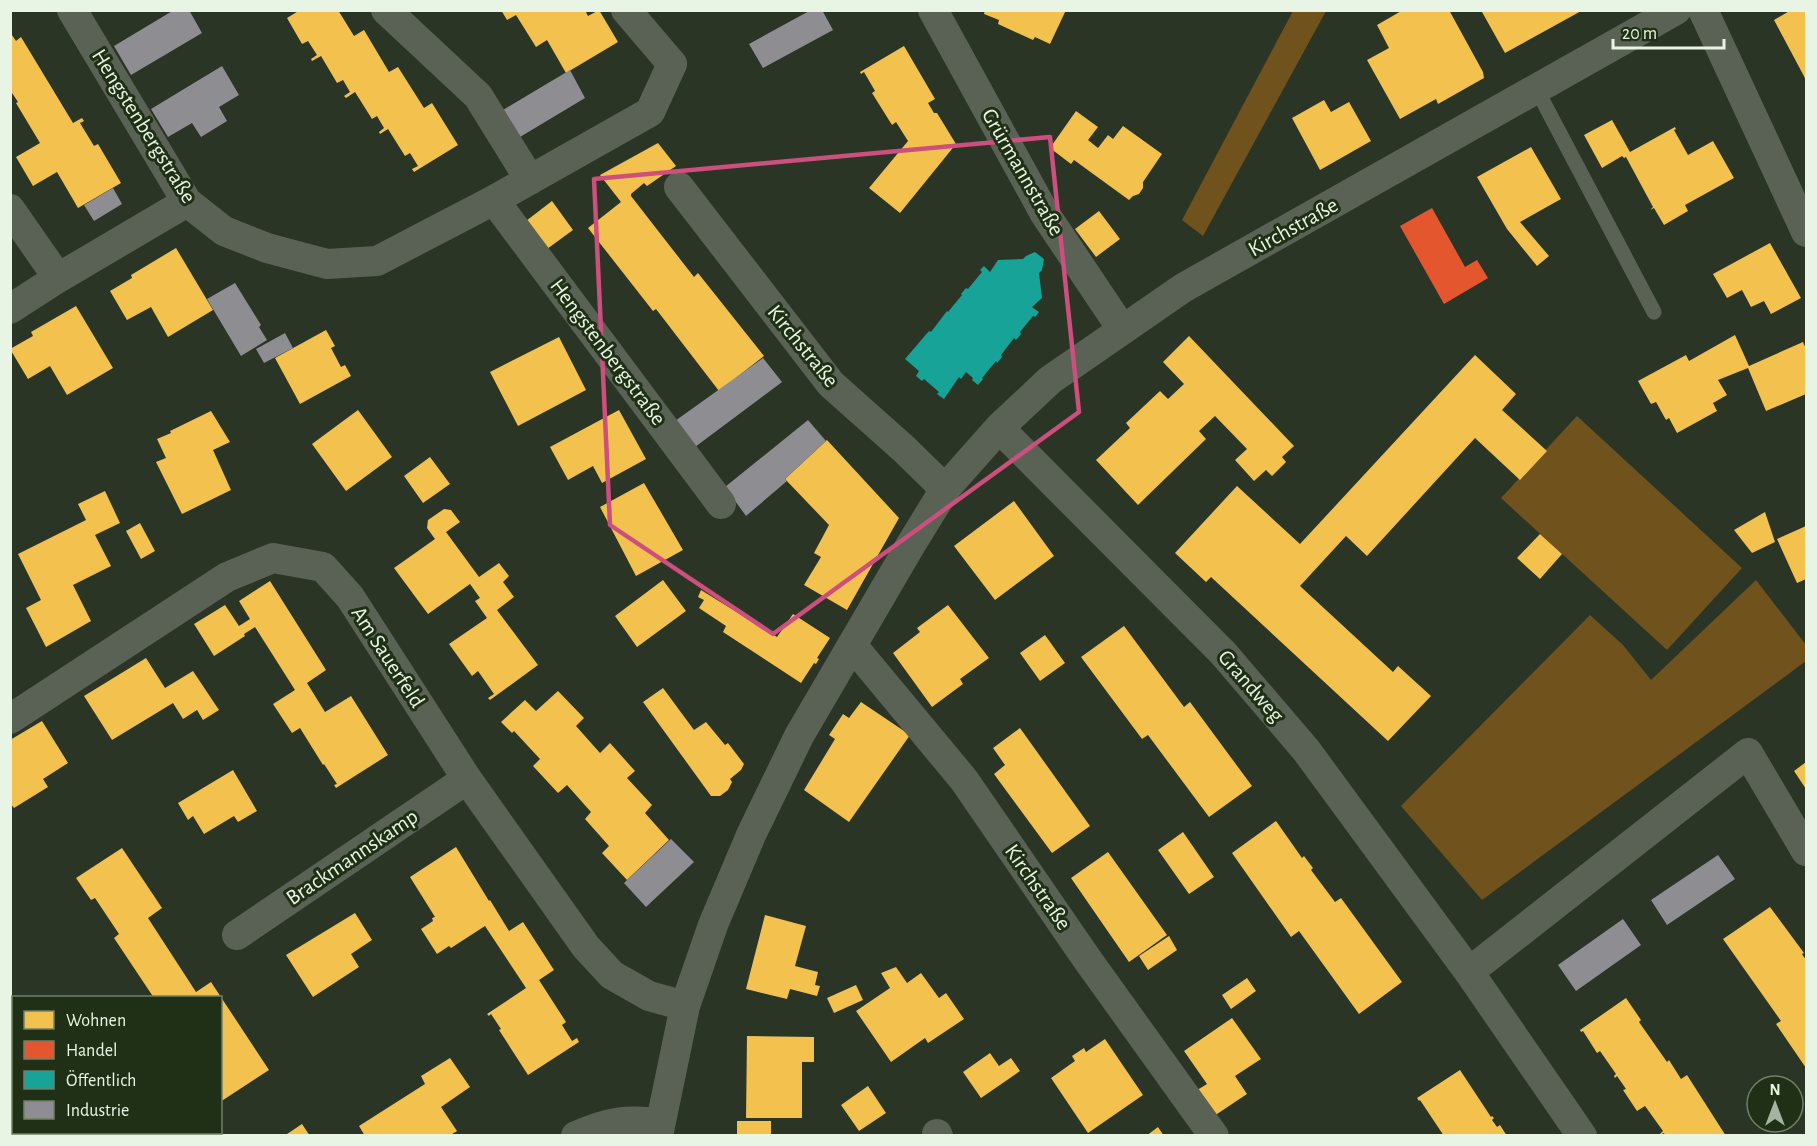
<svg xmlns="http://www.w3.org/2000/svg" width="1817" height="1146" viewBox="0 0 1817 1146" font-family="'Alegreya Sans',sans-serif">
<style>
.green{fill:#70521d}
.homes{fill:#f2c14e}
.shops{fill:#e4572e}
.public{fill:#17a398}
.industry{fill:#8d8d92}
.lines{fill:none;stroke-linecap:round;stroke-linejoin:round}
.lane{stroke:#5a6256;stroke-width:15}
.street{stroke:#5a6256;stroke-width:30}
.marked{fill:none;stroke:#cc4f7d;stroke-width:4.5;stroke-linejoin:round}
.labels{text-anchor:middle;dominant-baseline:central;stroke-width:6;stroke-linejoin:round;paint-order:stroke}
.street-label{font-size:22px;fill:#e9f5e4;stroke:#203016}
</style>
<rect width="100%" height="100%" fill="#2b3526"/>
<path class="green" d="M1293 11H1326L1203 236 1182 220Z
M1577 416 1742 568 1667 650 1501 498Z
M1756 580 1806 645V661L1482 900 1401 806 1590 615 1623 645 1651 680Z"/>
<path class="homes" d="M300 10H338L354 36 364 30 389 72 398 67 424 108 432 103 458 145 414 172 412 169 418 166 410 153 405 156 388 129 380 134 379 132 384 128 377 116 372 119 355 92 346 98 344 96 350 92 343 80 337 83 321 56 312 61 311 59 317 55 308 41 302 44 287 18Z
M501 10H585L588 16 599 10 618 42 566 73 547 40 536 47 516 15 507 20Z
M985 10H1066L1050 44 1035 37 1033 40 998 24 999 20 984 14Z
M1403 10H1449L1483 72 1484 78 1438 104 1436 99 1400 119 1367 60 1389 48 1377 25Z
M1484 10H1583L1505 53 1482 12Z
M1791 10H1806V80L1774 20Z
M10 32 16 41 21 37 73 123 82 118 84 121 80 123 94 146 98 144 121 183 78 208 57 172 33 186 16 157 40 143 16 103 18 102 10 90Z
M904 46 935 99 928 103 934 113H937L956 144 900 213 869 188 908 141 896 122 892 125 872 93 875 91 864 72 861 74 860 72Z
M1324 100 1331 112 1349 102 1371 141 1320 170 1292 118Z
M1076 111 1098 127 1088 140 1098 148 1108 135 1113 139 1123 126 1162 154 1143 182V188L1139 194 1133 196 1129 200 1074 160 1071 164 1050 148Z
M1612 120 1630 152 1675 127 1676 129 1674 130 1688 155 1713 141 1734 178 1685 205 1688 211 1664 225 1654 208 1650 210 1653 207 1626 157 1624 158 1622 156 1602 168 1584 135Z
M658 143 676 166 647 186 644 183 631 194V196L694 277 698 273 764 356 719 391 656 309 653 311 588 228 621 202 600 175Z
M1531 147 1561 199 1520 222 1549 256 1537 266 1507 229 1477 177Z
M552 201 573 230 547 249 526 221Z
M1099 211 1120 239 1096 257 1075 229Z
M1770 243 1801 298 1771 314 1764 301 1751 307 1742 290 1727 298 1713 274Z
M176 248 213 310 168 337 151 307 127 320 110 291 132 278 131 275Z
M76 306 113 368 67 395 50 366 28 379 10 349 33 336 31 332Z
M326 330 335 346 331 348 341 367 345 365 351 376 300 404 275 358Z
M1735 335 1749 366 1803 342 1806 349V394L1766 411 1748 368 1718 380 1727 395 1713 403 1717 411 1677 433 1669 418 1666 420 1656 402 1651 404 1638 381 1686 355 1689 361Z
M1189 336 1294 446 1282 457 1286 462 1272 476 1266 470 1254 481 1235 460 1247 449 1215 416 1199 431 1206 439 1138 505 1096 460 1130 428 1126 423 1160 391 1168 399 1184 384 1163 362Z
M559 337 586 390 518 426 490 372Z
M1475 355 1516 394 1502 410 1547 451 1520 480 1475 438 1367 556 1346 536 1300 586 1393 672 1398 666 1431 696 1388 741 1211 577 1206 582 1175 553 1237 486 1300 544Z
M358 410 392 457 346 491 312 444Z
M619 410 646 459 602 483 593 466 568 480 550 447Z
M211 411 230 442 213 450 231 490 182 514 156 462 166 458 157 439 171 433 170 431Z
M827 440 899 518 847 610 804 585 821 557 814 553 829 525 785 479Z
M430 457 450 484 423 503 404 476Z
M644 483 683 550 636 576 600 507Z
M105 491 120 523 95 535 111 566 73 585 91 621 46 647 26 608 41 600 18 554 86 520 78 504Z
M1014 501 1054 556 995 600 954 546Z
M444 509 451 510 460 522 446 532 479 577 499 563 509 576 503 582 514 597 497 610 538 665 490 700 488 698 494 694 478 671 472 676 449 644 487 618 475 601 480 598 470 584 428 614 394 568 435 539 427 528 428 520Z
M1765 512 1775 542 1752 553 1734 530Z
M140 523 155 551 141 559 126 531Z
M1806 526V579L1797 583 1777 539Z
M1540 534 1562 554 1540 579 1517 558Z
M663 580 686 611 637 647 615 616Z
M270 581 326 670 307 683 325 712 351 696 388 755 336 788 334 785 337 784 324 764 323 765 300 728 292 733 273 704 295 690 255 627 244 634 245 636 214 656 194 624 225 605 239 626 250 619 239 601Z
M701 590 777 637 793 614 830 638 817 658 819 659 816 664 814 663 801 683 723 632 726 626 699 608 704 600 698 597Z
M948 605 989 658 960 679 963 684 932 707 893 653 920 632 917 628Z
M1124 626 1184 707 1190 702 1252 786 1209 817 1148 735 1142 739 1081 657Z
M1045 635 1065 663 1040 681 1020 653Z
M146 658 165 688 193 671 219 710 203 720 197 710 183 719 173 703 112 740 84 696Z
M663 688 694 730 706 722 725 745 728 743 744 764 741 770 730 779 732 782 728 790 720 796H711L643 702Z
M558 691 584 718 576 726 600 753 610 743 635 771 627 778 652 805 645 813 669 840 627 880 602 853 609 846 585 819 591 812 567 785 558 793 533 766 540 759 514 731 512 733 501 722 525 700 536 711Z
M861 702 910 735 849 822 804 790 835 739 829 735 843 714 849 718Z
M42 721 68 763 43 779 48 787 14 808 10 803V740Z
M1020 728 1090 826 1052 853 994 774 1005 765 993 748Z
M1806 762V789L1794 771Z
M233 770 257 811 238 822 234 816 204 834 193 816 188 820 178 803Z
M1276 821 1302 858 1304 856 1313 868 1311 870 1335 902 1341 898 1402 982 1359 1014 1299 931 1291 937 1232 853Z
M1183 832 1214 877 1189 894 1158 850Z
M456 847 489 901 490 900 509 931 523 922 554 970 539 980 566 1022 562 1025 572 1041 577 1038 579 1042 528 1075 499 1030 501 1029 491 1014 489 1016 487 1014 526 988 485 926 451 948 449 946 437 954 421 929 433 921 432 918 435 917 410 877Z
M122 848 162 908 148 918 196 992 211 982 269 1070 220 1102V998H154L114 938 119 934 95 898 91 900 76 878Z
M1108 852 1167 935 1129 962 1071 878Z
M1770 907 1804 953 1802 954 1806 960V1068L1776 1024 1781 1021 1723 939Z
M355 913 372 940 351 954 359 967 313 997 286 955Z
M765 915 806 926 795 966 818 972 815 985 820 986 817 996 790 989 787 999 746 989Z
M1169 936 1177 950 1148 970 1139 956Z
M896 967 907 983 921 973 939 998 946 993 964 1019 928 1043 925 1038 891 1062 856 1011 890 988 881 973Z
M1247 978 1256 991 1231 1009 1222 995Z
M856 985 863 1000 834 1013 827 998Z
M1626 998 1641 1020 1639 1022 1667 1062 1669 1060 1681 1079 1687 1075 1726 1136H1665L1664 1133 1659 1135 1663 1131 1645 1106 1637 1111 1623 1090 1626 1089 1617 1076 1615 1078 1614 1076 1616 1074 1600 1051 1597 1053 1583 1031 1581 1032 1580 1030Z
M1232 1018 1261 1059 1235 1076 1247 1094 1211 1118 1194 1092 1207 1084 1184 1051Z
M747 1036 814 1037V1062H802V1118H746Z
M1105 1039 1143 1095 1088 1133 1051 1078 1075 1061 1072 1056 1084 1048 1086 1052Z
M990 1053 999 1066 1011 1058 1020 1071 981 1098 963 1072Z
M11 1058 14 1066V1132H28L29 1136H10Z
M450 1058 470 1087 441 1107 457 1131 449 1136H365L359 1126 425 1084 421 1076Z
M1460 1070 1491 1117 1492 1116 1494 1118 1492 1120 1497 1127 1500 1125 1507 1136H1444L1420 1100 1419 1101 1417 1098Z
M868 1086 886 1113 859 1131 841 1105Z
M737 1121H771V1136H737Z
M302 1124 310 1136H284Z
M1158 1127 1164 1136H1146Z"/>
<path class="shops" d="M1432 208 1465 267 1477 260 1488 278 1444 304 1400 226Z"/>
<path class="public" d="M1035 252 1044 259 1042 270 1039 273 1042 298 1032 307 1039 312 1035 317 1033 316 1020 332 1021 334 1016 340 1014 338 1001 355 1002 357 997 363 996 361 982 378 983 379 978 385 972 380 973 378 966 372 961 379 959 377 944 399 937 394 939 392 924 379 922 381 916 376 919 371 905 359 929 331 931 332 947 311 948 312 962 295 961 294 966 288 968 289 982 272 980 270 984 266 990 272 998 260 1023 259 1026 256Z"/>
<path class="industry" d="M174 10H189L202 33 131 75 114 46Z
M811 10H822L833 30 763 68 749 44Z
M222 66 239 95 219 107 227 121 201 137 192 123 168 137 151 109Z
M570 70 585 98 515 140 498 113Z
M113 188 122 204 94 221 84 205Z
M235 283 261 325 259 327 267 340 241 356 207 299Z
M285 333 293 348 264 363 256 349Z
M763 358 782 382 695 447 675 421Z
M808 420 826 441 785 479 787 481 746 516 725 487Z
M671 839 694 862 646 907 624 883Z
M1718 855 1735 879 1667 925 1651 900Z
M1623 919 1641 945 1576 991 1558 965Z"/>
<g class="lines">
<path class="lane" d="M1537 90 1654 312"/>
<path class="street" d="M72 10 187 202 224 231 267 248 327 264 377 261 494 200 650 112 672 64 626 10
M386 10 478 96 530 180
M933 10 1045 214 1122 329
M1703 10 1806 232
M679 187 831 384 904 449 945 489
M494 200 721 504
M10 209 58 278
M10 309 58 278 187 202
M999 428 1223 653 1306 750 1469 972 1582 1136
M852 645 964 780 1087 959 1214 1136
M10 719 227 577 273 558 323 567 350 597 467 779 586 947 612 975 649 996 685 1006
M237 935 467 779
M1469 972 1748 753 1806 851
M937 1134 938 1136
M576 1136C608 1122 625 1119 660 1123
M658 1136 685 1006 713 925 751 835 799 736 910 546 945 489 999 428 1050 380 1183 288 1676 10"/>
</g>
<path class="marked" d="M1050 137 1079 412 773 634 610 525 594 179Z"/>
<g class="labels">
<g class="street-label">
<text transform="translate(144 126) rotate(58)">Hengstenbergstraße</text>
<text transform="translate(1023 172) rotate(60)">Grürmannstraße</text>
<text transform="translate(1293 227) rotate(-29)">Kirchstraße</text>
<text transform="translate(803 346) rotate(51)">Kirchstraße</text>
<text transform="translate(608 352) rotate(53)">Hengstenbergstraße</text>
<text transform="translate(388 657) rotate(57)">Am Sauerfeld</text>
<text transform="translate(1251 686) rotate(49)">Grandweg</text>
<text transform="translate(352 857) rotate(-34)">Brackmannskamp</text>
<text transform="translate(1038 887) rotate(55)">Kirchstraße</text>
</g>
</g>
<rect width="1817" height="1146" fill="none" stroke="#e9f5e4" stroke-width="24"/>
<rect x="12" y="996" width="210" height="138" fill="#203016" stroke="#707f68" stroke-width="1.5"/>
<rect x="24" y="1011" width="30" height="18" fill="#f2c14e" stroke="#707f68" stroke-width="1.5"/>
<text x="66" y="1026" font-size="18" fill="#e9f5e4">Wohnen</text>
<rect x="24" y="1041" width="30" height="18" fill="#e4572e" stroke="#707f68" stroke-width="1.5"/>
<text x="66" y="1056" font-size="18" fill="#e9f5e4">Handel</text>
<rect x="24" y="1071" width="30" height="18" fill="#17a398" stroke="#707f68" stroke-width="1.5"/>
<text x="66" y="1086" font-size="18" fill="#e9f5e4">Öffentlich</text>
<rect x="24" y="1101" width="30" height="18" fill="#8d8d92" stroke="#707f68" stroke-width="1.5"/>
<text x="66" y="1116" font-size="18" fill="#e9f5e4">Industrie</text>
<g transform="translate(1775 1104)"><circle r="28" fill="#203016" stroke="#707f68" stroke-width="1.5"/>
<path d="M0-4.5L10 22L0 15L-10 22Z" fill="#a6b2a2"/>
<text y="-9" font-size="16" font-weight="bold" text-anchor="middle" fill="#e9f5e4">N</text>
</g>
<path d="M1613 39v9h111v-9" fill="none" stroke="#e9f5e4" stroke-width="3"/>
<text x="1622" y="39" font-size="18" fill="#e9f5e4" stroke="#203016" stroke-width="4.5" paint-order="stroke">20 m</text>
</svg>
